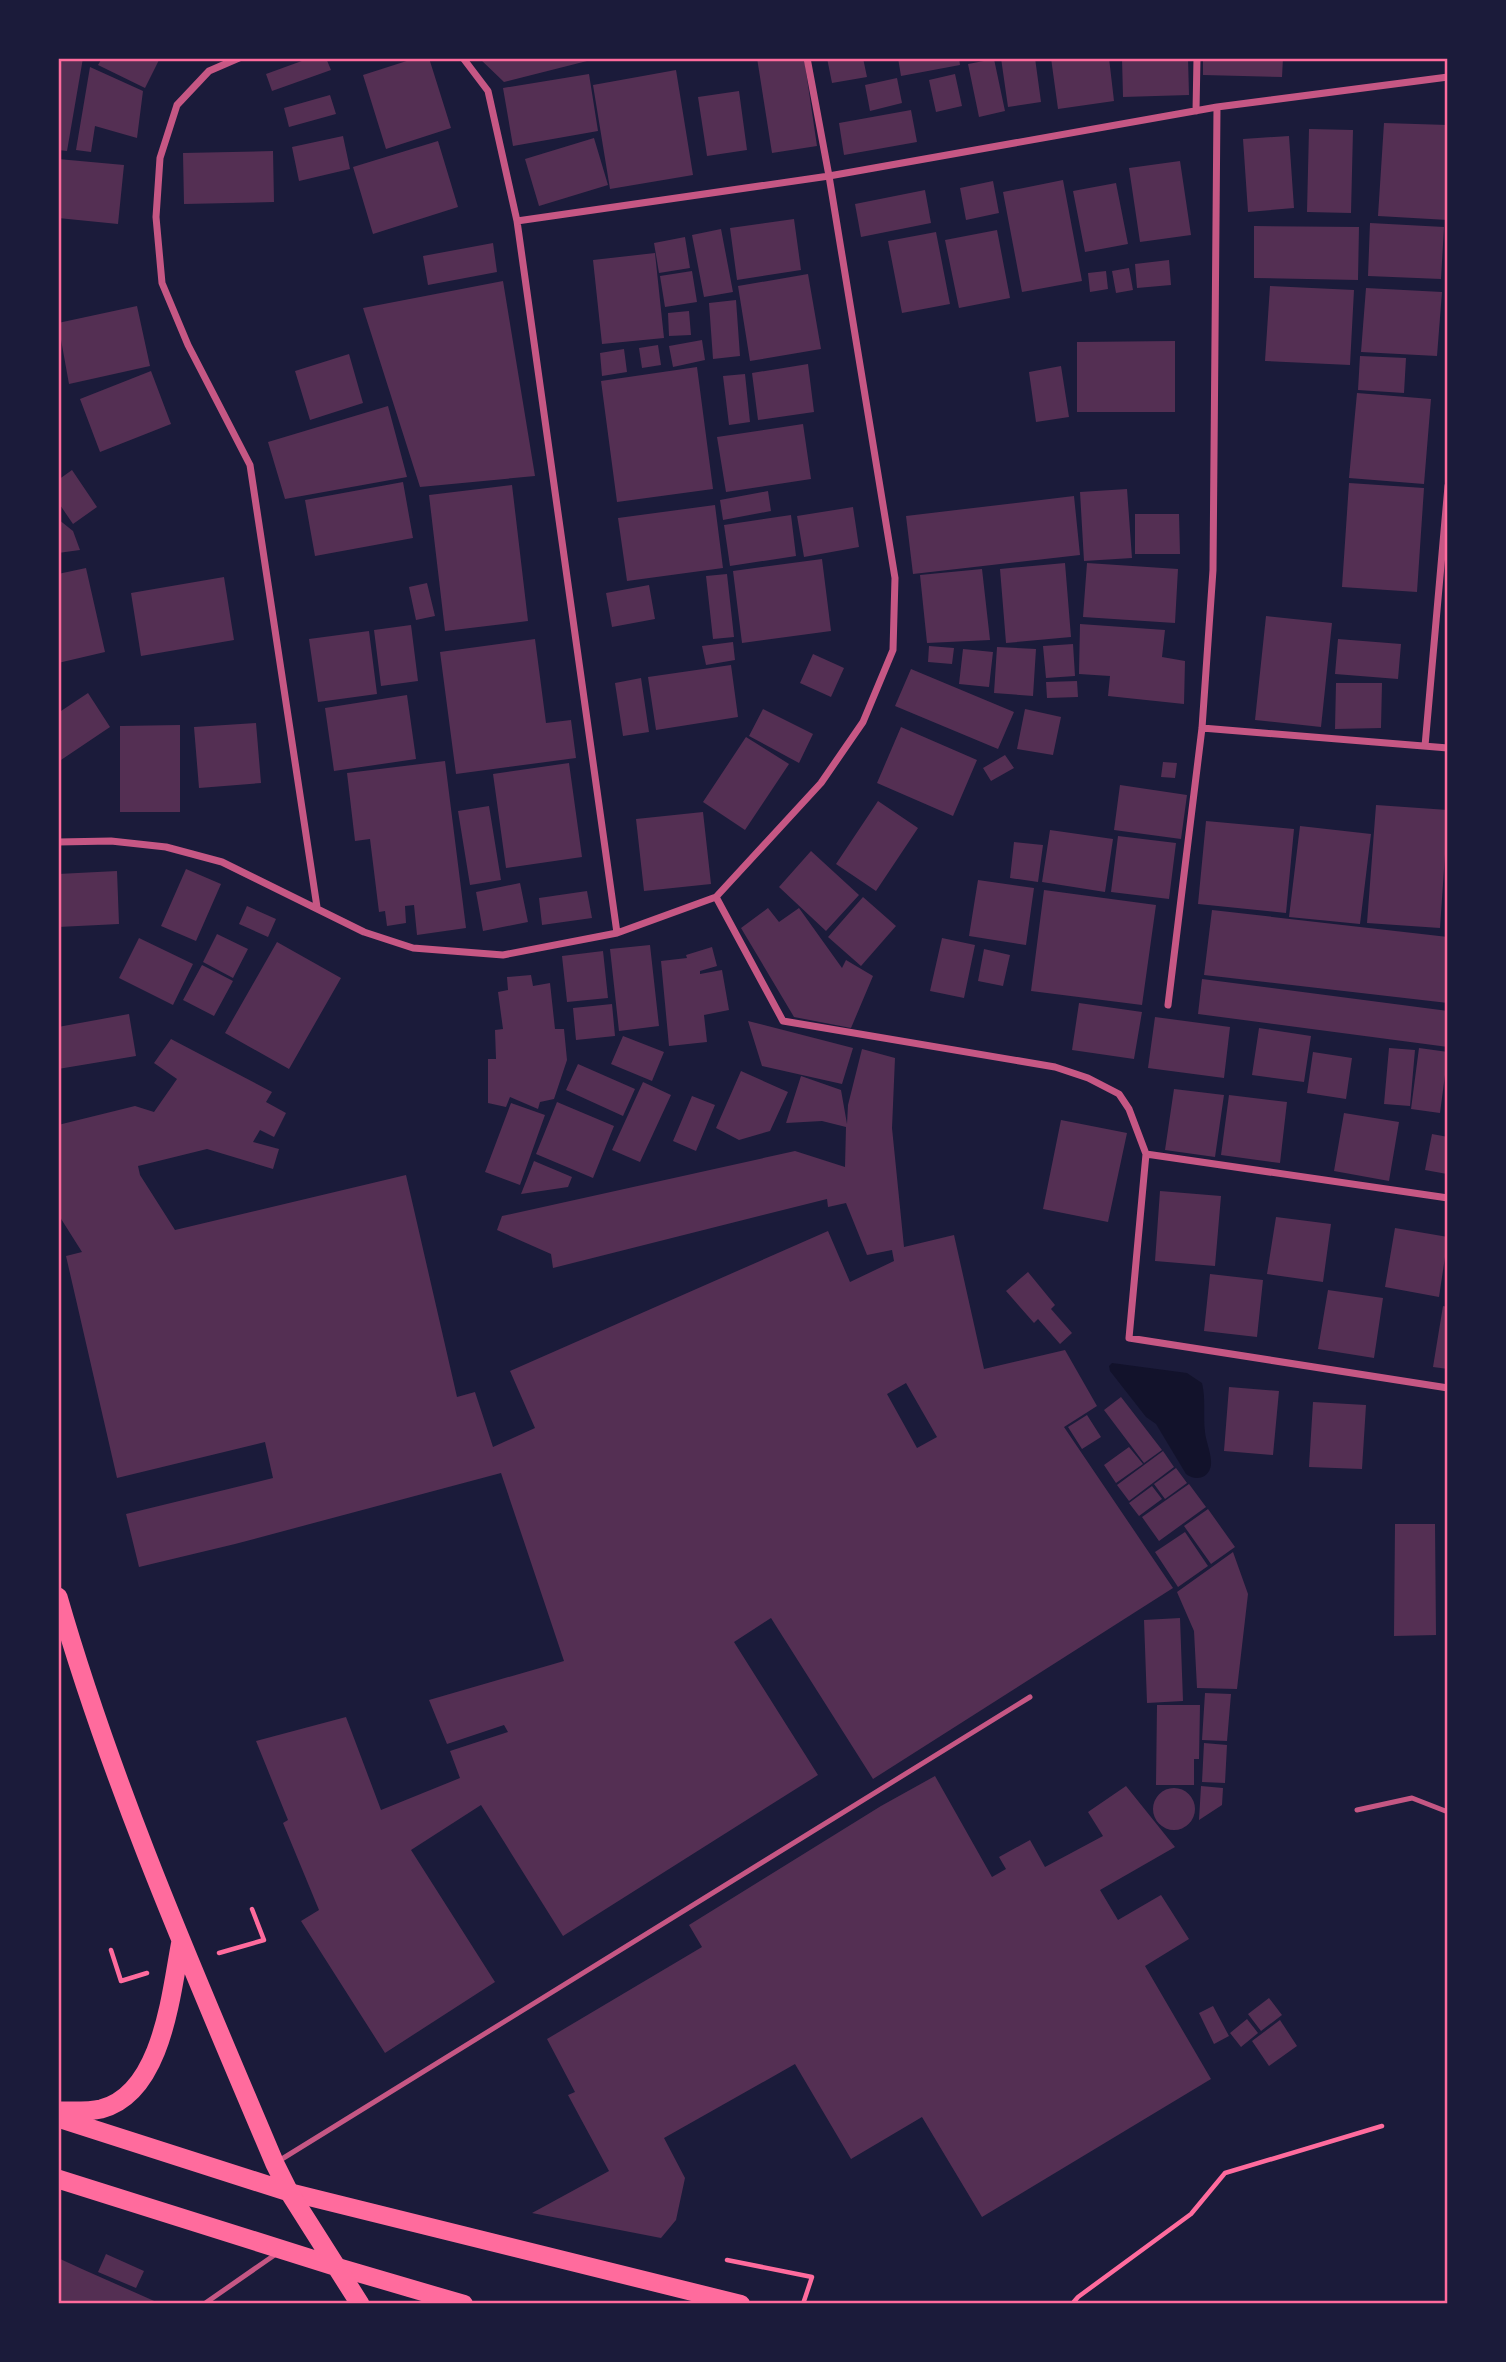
<svg xmlns="http://www.w3.org/2000/svg" width="1506" height="2362" viewBox="0 0 1506 2362" font-family="'Exo 2',sans-serif">
<style>
.water{fill:#12122b}
.building{fill:#542f53;fill-rule:evenodd}
.lines{fill:none;stroke-linecap:round;stroke-linejoin:round}
.path{stroke:#ff6b9d;stroke-width:4.5}
.service{stroke:#c65784;stroke-width:5}
.minor{stroke:#c65784;stroke-width:7}
.primary{stroke:#ff6b9d;stroke-width:18}
.trunk{stroke:#ff6b9d;stroke-width:19}
.neatline{fill:none;stroke:#ff6b9d;stroke-width:2.5}
</style>
<rect width="100%" height="100%" fill="#1b1b3a"/>
<path class="water" d="M1112 1363 1187 1373 1202 1383C1206 1399 1203 1415 1205 1432 1206 1442 1212 1455 1211 1465 1209 1479 1195 1481 1186 1474L1156 1424 1146 1417 1110 1371 1109 1366Z"/>
<path class="building" d="M58 58H83L67 151 58 150Z
M102 58H160L145 88 98 65Z
M310 58H326L331 70 272 91 266 74Z
M416 58H429L451 128 386 149 363 75Z
M479 58H591V60L504 82Z
M757 58H804L817 146 772 153Z
M827 58H863L867 77 832 83Z
M898 58H959L960 65 901 76Z
M1001 58H1035L1041 102 1008 107Z
M1051 58H1109L1114 101 1058 109Z
M1122 58H1188L1189 95 1123 97Z
M1203 58H1283L1282 77 1203 75Z
M994 59 1005 111 979 117 968 64Z
M90 67 143 91 137 138 95 126 91 152 76 150Z
M676 70 693 175 610 189 593 85Z
M589 74 598 131 513 146 503 88Z
M955 74 962 106 936 112 929 80Z
M897 78 902 103 870 111 865 85Z
M739 91 747 150 707 156 698 97Z
M330 95 336 114 289 127 284 108Z
M911 110 917 142 844 155 839 123Z
M1384 123 1448 125V220L1378 216Z
M1309 129 1353 130 1351 213 1307 212Z
M343 136 350 169 299 181 292 147Z
M1289 136 1294 208 1248 212 1243 139Z
M594 138 608 185 539 206 525 159Z
M438 141 458 207 373 234 353 167Z
M273 151 274 202 184 204 183 153Z
M58 159 124 165 118 224 58 218Z
M1180 161 1191 235 1140 242 1129 168Z
M1063 180 1082 281 1022 292 1003 192Z
M993 181 999 213 966 220 960 188Z
M1116 183 1128 244 1085 252 1073 191Z
M925 190 931 223 861 237 855 204Z
M794 219 801 270 737 280 730 228Z
M1370 223 1444 227 1441 279 1368 276Z
M1254 226 1359 227 1358 280 1254 278Z
M721 229 733 292 704 297 692 235Z
M997 230 1010 298 959 308 945 240Z
M936 232 950 304 902 313 888 241Z
M685 237 690 268 659 273 654 243Z
M493 243 497 272 428 285 423 256Z
M655 253 664 338 602 344 593 260Z
M1169 260 1171 285 1137 288 1135 264Z
M1129 268 1133 290 1116 293 1112 271Z
M692 271 697 302 665 307 660 276Z
M1106 271 1108 289 1090 292 1088 273Z
M808 274 821 349 750 361 738 286Z
M503 281 535 476 420 487 363 308Z
M1270 286 1354 290 1350 365 1265 361Z
M1366 288 1442 292 1437 356 1361 352Z
M736 300 740 356 713 359 709 303Z
M137 306 150 366 69 384 58 323Z
M689 311 691 335 669 336 668 313Z
M702 340 705 360 673 367 669 346Z
M1175 341V412H1077V342Z
M658 345 661 365 642 368 639 348Z
M624 349 627 372 602 376 600 353Z
M349 354 363 403 310 420 295 371Z
M1360 356 1406 358 1404 393 1358 390Z
M808 364 814 412 758 420 752 373Z
M1061 366 1069 417 1036 422 1029 372Z
M697 367 713 489 617 502 601 381Z
M151 371 171 424 100 452 80 399Z
M745 374 750 422 729 425 723 376Z
M1357 393 1431 399 1424 484 1349 478Z
M388 406 407 477 285 499 268 442Z
M803 424 811 479 726 492 717 437Z
M72 470 97 507 73 524 58 502V480Z
M403 482 413 538 315 556 305 500Z
M1349 483 1424 488 1417 592 1342 587Z
M512 485 528 621 445 631 429 495Z
M1127 489 1132 558 1084 561 1080 492Z
M768 491 771 511 723 520 720 500Z
M1074 496 1080 555 913 574 906 516Z
M715 505 723 568 627 581 618 518Z
M853 507 859 547 804 557 797 516Z
M1135 514H1179L1180 554H1135Z
M791 515 796 556 730 566 724 525Z
M58 519 73 531 80 550 58 553Z
M822 559 831 631 742 643 733 571Z
M1065 563 1071 637 1006 643 1000 569Z
M1087 563 1178 569 1175 623 1083 617Z
M86 568 105 652 58 663V574Z
M982 569 990 640 927 643 920 575Z
M727 574 734 637 713 639 706 576Z
M224 577 234 640 141 656 131 593Z
M427 583 435 616 416 620 409 587Z
M649 585 655 619 612 627 606 593Z
M1266 616 1332 623 1321 727 1255 720Z
M1080 624 1165 630 1162 657 1185 661 1184 704 1108 696 1110 676 1079 674Z
M411 625 418 681 381 686 374 630Z
M369 631 377 694 318 702 309 639Z
M535 639 546 723 571 720 576 758 456 774 440 652Z
M1338 639 1401 644 1398 679 1335 674Z
M733 642 735 660 706 665 702 646Z
M1073 644 1075 676 1046 678 1043 646Z
M929 646 954 648 952 664 928 662Z
M997 647 1036 649 1033 696 994 693Z
M963 649 993 652 989 687 959 684Z
M813 654 844 668 831 697 800 683Z
M731 665 738 717 656 730 648 677Z
M911 669 1014 712 998 749 895 706Z
M641 678 649 732 623 736 615 683Z
M1077 681 1078 697 1047 698 1046 682Z
M1336 683H1382L1381 728 1335 729Z
M88 693 110 727 58 762V713Z
M407 695 416 759 334 771 325 708Z
M763 709 813 734 799 763 749 736Z
M1025 709 1061 717 1053 755 1017 749Z
M256 723 261 783 199 788 194 727Z
M180 725V812H120V726Z
M901 727 977 760 953 816 877 783Z
M746 737 789 764 745 830 703 802Z
M1005 755 1014 768 991 781 983 768Z
M445 761 466 928 417 935 414 905 405 906 406 923 387 926 385 911 379 912 370 839 355 841 347 773Z
M1163 762 1177 763 1175 778 1161 777Z
M569 763 582 857 506 868 493 774Z
M1120 785 1187 795 1181 839 1114 830Z
M878 801 918 828 876 891 836 864Z
M1376 805 1448 810 1440 928 1367 923Z
M489 806 501 880 470 885 458 811Z
M703 812 711 884 644 891 636 819Z
M1206 821 1294 829 1286 913 1198 904Z
M1300 826 1371 834 1360 924 1289 917Z
M1050 830 1113 839 1105 892 1042 882Z
M1118 836 1176 843 1169 899 1111 892Z
M1014 842 1043 845 1038 882 1010 878Z
M811 851 859 895 826 931 779 887Z
M186 869 221 884 196 941 161 926Z
M117 871 119 924 58 927V874Z
M978 880 1034 888 1026 945 969 936Z
M520 883 528 922 483 931 476 892Z
M1044 890 1156 905 1142 1005 1031 991Z
M587 891 592 918 542 925 539 898Z
M863 897 896 926 861 966 828 937Z
M247 906 276 919 268 937 239 924Z
M768 908 779 922 799 908 842 968 846 960 873 976 851 1028 794 1017 741 928Z
M1212 910 1448 937V1003L1204 975Z
M217 934 248 949 233 978 203 962Z
M139 938 193 964 173 1005 119 978Z
M942 938 975 945 964 998 930 991Z
M277 942 341 978 289 1069 225 1033Z
M650 945 659 1026 619 1031 610 949Z
M712 947 717 966 700 971V974L722 970 729 1010 704 1015 707 1042 669 1046 661 961 687 958 686 955Z
M984 949 1010 955 1003 986 978 981Z
M603 951 608 998 567 1002 562 956Z
M202 965 233 981 214 1016 183 1000Z
M531 975 533 986 550 983 555 1029H564L567 1060 554 1099 540 1102 538 1109 510 1097 506 1107 488 1103V1059H496L495 1030 503 1029 498 992 508 990 507 977Z
M1202 979 1448 1011V1047L1198 1014Z
M1079 1003 1142 1012 1134 1059 1072 1050Z
M612 1004 615 1036 576 1040 573 1008Z
M129 1014 136 1056 58 1069V1027Z
M1155 1017 1230 1027 1224 1078 1148 1068Z
M748 1021 853 1048 842 1084 762 1066Z
M1259 1028 1311 1036 1304 1082 1252 1075Z
M623 1036 664 1052 652 1081 611 1064Z
M171 1039 272 1092 266 1102 286 1113 274 1137 260 1130 253 1142 279 1149 273 1169 207 1149 138 1166 140 1175 175 1230 406 1175 457 1397 475 1392 493 1447 535 1428 510 1371 828 1231 850 1282 894 1261 892 1250 867 1255 846 1203 828 1207 827 1199 553 1268 551 1254 497 1230 502 1216 795 1151 845 1167 846 1127 822 1121 786 1123 801 1076 841 1090 847 1124 848 1105 862 1049 895 1058 892 1128 904 1247 954 1235 984 1369 1065 1350 1097 1406 1064 1427 1173 1588 873 1779 771 1618 734 1642 818 1775 563 1936 481 1805 411 1850 495 1982 385 2053 301 1921 319 1910 283 1823 288 1820 256 1741 346 1717 381 1810 460 1778 450 1751 508 1732 504 1725 447 1744 429 1700 564 1661 501 1473 235 1544 139 1567 126 1514 273 1478 265 1442 117 1478 66 1256 82 1252 58 1214V1125L135 1106 154 1112 177 1079 154 1063ZM906 1383 937 1437 917 1448 887 1394Z
M1389 1048 1415 1050 1410 1106 1384 1104Z
M1419 1048 1448 1052 1440 1113 1411 1109Z
M1313 1052 1352 1058 1346 1099 1307 1093Z
M578 1064 635 1089 623 1116 566 1090Z
M741 1071 788 1092 770 1131 739 1140 716 1128Z
M643 1082 671 1095 640 1162 612 1150Z
M1174 1089 1224 1095 1215 1157 1165 1150Z
M1229 1095 1287 1102 1280 1163 1221 1155Z
M692 1096 715 1105 696 1151 673 1141Z
M557 1102 614 1126 593 1178 536 1154Z
M511 1103 545 1115 520 1185 485 1172Z
M1344 1113 1399 1122 1389 1181 1334 1171Z
M1061 1120 1127 1133 1108 1222 1043 1209Z
M1432 1134 1448 1137 1447 1174 1425 1170Z
M534 1161 572 1177 568 1187 521 1194Z
M1160 1191 1221 1196 1215 1266 1155 1261Z
M1276 1217 1331 1224 1323 1282 1267 1274Z
M1395 1228 1448 1237 1439 1297 1385 1287Z
M1028 1272 1055 1305 1051 1309 1072 1333 1060 1344 1038 1319 1034 1323 1006 1291Z
M1210 1274 1263 1280 1257 1337 1204 1331Z
M1328 1290 1383 1298 1374 1358 1318 1349Z
M1443 1306 1448 1307V1369L1433 1367Z
M1229 1387 1279 1391 1273 1455 1224 1451Z
M1121 1397 1162 1450 1144 1463 1104 1410Z
M1313 1402 1366 1405 1362 1469 1309 1467Z
M1087 1415 1101 1437 1082 1449 1068 1427Z
M1129 1447 1143 1464 1116 1483 1104 1465Z
M1163 1451 1174 1467 1129 1501 1117 1485Z
M1176 1468 1187 1483 1165 1499 1154 1484Z
M1189 1484 1206 1507 1159 1541 1142 1517Z
M1152 1486 1162 1499 1139 1516 1129 1503Z
M1208 1509 1235 1547 1211 1564 1184 1526Z
M1395 1524H1435L1436 1635 1394 1636Z
M1185 1532 1208 1566 1178 1587 1155 1552Z
M1233 1552 1248 1594 1237 1689 1197 1688 1194 1631 1177 1592Z
M1180 1618 1183 1701 1147 1703 1144 1620Z
M1205 1693 1231 1694 1227 1741 1202 1740Z
M1157 1705H1200L1199 1759H1194V1785H1156Z
M1204 1743 1227 1745 1225 1783 1202 1782Z
M935 1776 992 1877 1006 1869 999 1857 1030 1840 1045 1867 1103 1836 1088 1812 1126 1786 1175 1847 1100 1890 1118 1920 1161 1895 1189 1939 1145 1966 1211 2079 982 2217 922 2117 851 2159 795 2064 664 2138 685 2178 676 2220 661 2238 532 2213 609 2171 568 2095 575 2092 547 2039 702 1947 689 1925 881 1806Z
M1201 1786 1223 1788 1222 1805 1199 1820Z
M1153 1809a21 21 0 1 1 42 0a21 21 0 1 1-42 0Z
M1269 1998 1282 2015 1261 2031 1248 2014Z
M1213 2006 1229 2036 1214 2044 1199 2013Z
M1247 2019 1258 2033 1241 2047 1230 2033Z
M1280 2020 1297 2046 1269 2066 1252 2041Z
M106 2254 144 2271 136 2288 98 2272Z
M58 2258 82 2269 161 2304H58Z"/>
<g class="lines">
<path class="path" d="M111 1950 121 1981 147 1973
M219 1953 264 1940 252 1909
M727 2260 812 2277 803 2304
M1072 2304 1078 2297 1191 2214 1225 2173 1382 2126"/>
<path class="service" d="M1357 1810 1412 1798 1448 1812
M277 2162 1030 1697
M204 2304 276 2254"/>
<path class="minor" d="M239 58 209 71 177 105 160 158 156 217 162 283 188 345 250 465 317 907
M463 58 488 91 517 221 617 933
M1196 111 1197 58
M517 221 829 176 1217 107 1448 77
M1202 728 1448 748
M1425 746 1448 486
M58 842 111 841 166 847 222 862 364 932 413 948 503 955 617 933 716 897 821 783 863 722 893 650 895 578 829 176 807 58
M716 897 783 1021 1055 1067 1088 1078 1119 1094 1129 1109 1146 1154 1129 1338 1448 1388
M1168 1005 1202 728 1213 570 1217 107
M1146 1154 1448 1198"/>
<path class="primary" d="M289 2192 741 2304
M334 2266 464 2304"/>
<path class="trunk" d="M58 1597C114 1791 196 1977 275 2164L289 2192 360 2304
M58 2111C72 2111 88 2112 101 2109 163 2093 171 1992 181 1941
M58 2118 289 2192
M58 2179 334 2266"/>
</g>
<rect width="1506" height="2362" fill="none" stroke="#1b1b3a" stroke-width="119"/>
<rect x="60" y="60" width="1386" height="2242" class="neatline"/>
</svg>
